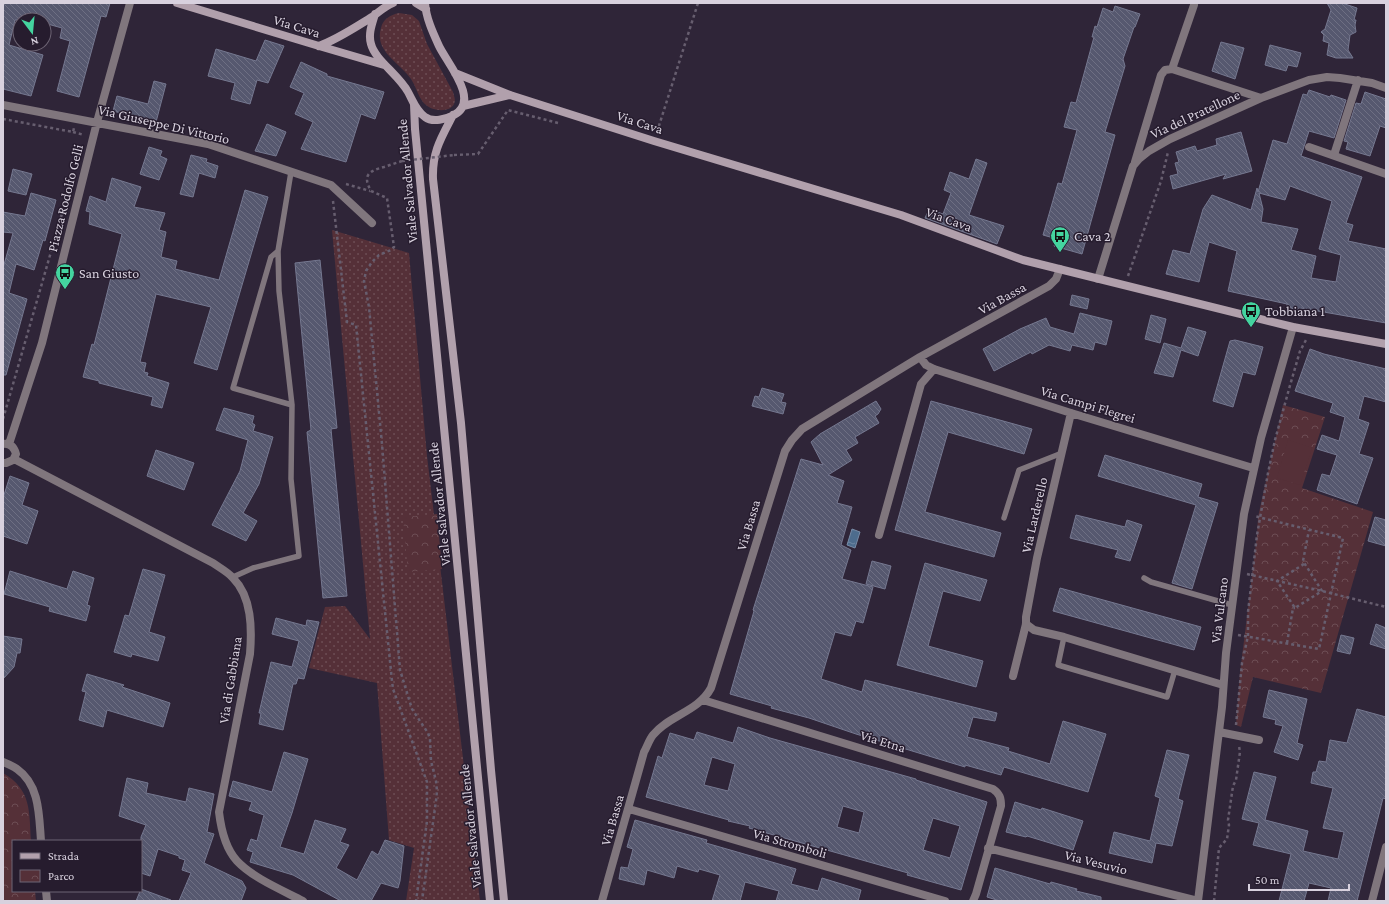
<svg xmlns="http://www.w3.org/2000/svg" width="1389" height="904" viewBox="0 0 1389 904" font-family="'Crimson Pro',serif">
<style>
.grass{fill:url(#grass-dots)}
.park{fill:url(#park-crowns)}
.pitch{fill:#553038}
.water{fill:url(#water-ripples);stroke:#778aa5}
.building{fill:url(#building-back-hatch);stroke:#757890;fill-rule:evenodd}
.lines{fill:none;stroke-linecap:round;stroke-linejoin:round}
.path{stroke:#675e6f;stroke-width:2.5;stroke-dasharray:3 3;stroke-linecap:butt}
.lane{stroke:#80767d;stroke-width:5.5}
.street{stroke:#80767d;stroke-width:8}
.secondary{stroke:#b1a0ac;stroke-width:8}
.path-bridge{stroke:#675e6f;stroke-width:2.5;stroke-dasharray:3 3;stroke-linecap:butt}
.labels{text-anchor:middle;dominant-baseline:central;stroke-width:3;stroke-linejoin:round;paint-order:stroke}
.street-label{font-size:14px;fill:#d8d1de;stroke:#261c2e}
.poi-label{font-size:14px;fill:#d8d1de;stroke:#261c2e;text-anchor:start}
</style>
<defs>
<pattern id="grass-dots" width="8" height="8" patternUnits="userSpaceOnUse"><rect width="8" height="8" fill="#553038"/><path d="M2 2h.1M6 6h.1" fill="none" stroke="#6d4d54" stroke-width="1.8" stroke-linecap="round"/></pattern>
<pattern id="park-crowns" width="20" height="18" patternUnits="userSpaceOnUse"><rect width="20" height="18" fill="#553038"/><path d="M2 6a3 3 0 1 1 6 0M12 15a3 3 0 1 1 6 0" fill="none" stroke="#6d4d54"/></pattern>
<pattern id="water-ripples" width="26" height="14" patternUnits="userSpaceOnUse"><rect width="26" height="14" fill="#4d6c8d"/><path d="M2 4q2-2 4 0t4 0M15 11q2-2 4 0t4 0" fill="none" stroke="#6e87a2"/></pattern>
<pattern id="building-back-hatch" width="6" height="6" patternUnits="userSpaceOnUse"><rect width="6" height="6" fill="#56586f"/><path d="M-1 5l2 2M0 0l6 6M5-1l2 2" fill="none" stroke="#6e6f83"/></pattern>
</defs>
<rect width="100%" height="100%" fill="#2f2538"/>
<path class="grass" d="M399 13 412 15 419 21 427 44 453 92C454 96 456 100 454 104 450 113 432 111 426 105 419 100 416 86 411 79 399 62 374 51 381 28 383 19 390 15 399 13Z
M332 230 409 253 427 456 480 901H406L414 848 389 840 377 683 309 668 325 607 345 606 370 639Z"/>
<path class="park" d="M1283 405 1325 417 1302 488 1373 512 1321 693 1253 677 1241 727 1236 725 1240 673 1257 535 1258 517Z
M437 514 442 569 408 572 403 517Z
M3 773C32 790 29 812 31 841H13V891H35L36 901H3Z"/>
<path class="pitch" d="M1288 440 1312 448 1300 485 1277 478Z"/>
<path class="water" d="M852 529 860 532 855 548 847 545Z"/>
<path class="building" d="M3 3H110L106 17 101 16 79 97 57 91 70 41 60 38 62 28 44 23V20H15L9 45 43 55 31 96 3 89Z
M1327 3H1342L1357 8 1354 20H1356L1355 25 1356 32 1350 35 1348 50 1353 58H1336L1327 55 1329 43 1323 41 1324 35 1321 32 1325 29 1331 10Z
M1115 6 1140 14 1135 27H1134L1123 59 1125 66 1105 132 1115 135 1082 254 1054 246 1057 239 1043 235 1058 183 1062 184 1077 130 1064 127 1071 102 1076 103 1094 37H1092L1095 26 1097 27 1103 8 1113 12Z
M265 40 284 46 268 83 257 80 250 104 231 99 235 83 208 76 216 49 256 61Z
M1221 42 1244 48 1235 79 1212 71Z
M1270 45 1301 53 1297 67 1288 65 1286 71 1265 65Z
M301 62 327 74V76L384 92 375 119 361 114 346 162 301 149 313 122 295 114 304 93 290 87Z
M154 81 166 84 156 122 113 111 117 96 148 104Z
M1309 90 1330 97 1331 95 1346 100 1334 138 1309 131 1301 156 1362 177 1346 223 1353 225 1348 241 1386 249V323L1301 308V311L1287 307V304L1228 291 1237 251 1209 242 1199 282 1166 274 1173 250 1190 254 1203 209 1212 195 1251 210 1257 188 1258 192 1273 140 1287 144 1303 94 1307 95ZM1290 186 1332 201 1319 249 1341 255 1336 282 1311 278 1316 256 1291 250 1298 229 1261 222 1263 209 1259 193 1285 200Z
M1365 92 1386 99V128L1380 126 1370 156 1346 149 1348 142 1344 141 1356 103 1361 104Z
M267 124 286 132 276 156 255 151Z
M1241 132 1252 171 1223 179 1226 174 1173 189 1170 176 1178 174 1175 163 1179 162 1176 152 1195 146 1197 151 1217 145 1216 139Z
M149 147 162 151 160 156 167 159 159 180 140 174Z
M191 155 207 159 206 162 218 166 215 178 199 173 193 197 180 194Z
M976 159 987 163 969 215 1004 226 997 244 925 218 929 209 943 214 951 193 944 190 950 172 969 179Z
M13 169 32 174 26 195 8 191Z
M112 178 141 187 134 207 165 213 159 230 166 232 161 257 177 261 175 269 219 280 245 190 268 197 217 370 194 363 211 307 156 294 140 362 146 363 144 372 148 373 147 376 169 383 162 408 151 405 153 397 99 383V381L83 377 92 344 94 345 122 234 89 224 90 212 86 211 90 196 106 202Z
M31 193 56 200 45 241 43 240 34 270 16 264 9 293 27 299 6 375H3V268L13 233 3 232V212L25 216Z
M320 260 337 428 331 429 347 596 323 598 307 432 311 430 295 263Z
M1072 295 1089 299 1087 309 1070 305Z
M1080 313 1112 321 1106 345 1095 342 1093 350 1072 345 1070 351 1049 345 1032 354 1031 352 994 371 983 349 1020 329 1046 318 1050 327 1074 334Z
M1151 315 1166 319 1160 343 1145 339Z
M1188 327 1206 332 1198 356 1181 350 1173 377 1154 373 1164 343 1181 348Z
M1235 340 1263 347 1255 375 1243 372 1233 407 1213 401 1230 341Z
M1310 349 1324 354 1386 369V402L1364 396 1358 419 1369 423 1359 454 1373 458 1357 504 1317 490 1322 474 1330 476 1337 455 1317 449 1322 435 1339 441 1345 417 1330 412 1333 403 1295 391Z
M762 388 784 394 781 402 786 403 783 414 752 406 755 396 759 397Z
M876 401 881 409 878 414 875 416 879 423 855 437 858 443 846 450 852 460 828 475 844 481 837 503 852 507 841 545 851 550 842 579 873 587 863 623 856 621 851 636 835 632 821 679 862 692 865 680 997 713 995 721 973 717 967 737 1009 748 1008 751 1050 764 1063 721 1106 734 1088 792 1004 767 1001 775 965 765V767L856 734 809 718 771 708 772 706 730 694 754 611 753 610 801 459 823 465 811 442 820 434Z
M931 401 1032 429 1024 454 948 432 925 512 1001 533 994 557 895 530Z
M224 408 254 416 252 423 255 425 253 431 273 437 259 484 243 513 257 521 246 541 212 525 240 471 248 440 216 430Z
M156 450 194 463 184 490 147 476Z
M1105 455 1202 484 1198 497 1218 503 1192 589 1172 583 1196 505 1098 476Z
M10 476 29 483 22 505 38 511 27 544 3 536V498Z
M1076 515 1125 527 1127 520 1142 525 1130 561 1115 557 1118 550 1070 538Z
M1375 517 1386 520V546L1368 541Z
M872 561 891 566 885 589 866 584Z
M925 563 987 580 980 601 943 591 928 646 983 661 976 687 897 665Z
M143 569 165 575 149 632 165 637 158 661 132 654 131 657 114 652 125 615 129 616Z
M10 571 67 589 73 571 94 578 87 605 90 606 86 621 49 611 50 607 4 594Z
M1060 588 1201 627 1194 650 1053 611Z
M276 618 306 626 307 620 319 622 304 679 298 678 296 684H293L283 730 259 724 261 713H259L271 662 292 667 299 641 272 634Z
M1376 624 1386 628V649L1370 644Z
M1341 635 1354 638 1350 654 1337 651Z
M3 636 22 639 20 653H17L14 667 3 679Z
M87 674 124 685 122 687 170 703 163 727 107 710 103 727 79 720 86 692 82 691Z
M1269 690 1307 699 1297 743 1303 745 1298 760 1274 752 1283 726 1275 724 1276 720 1263 717Z
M1357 709 1386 717V799L1383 798 1357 901H1328L1331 888 1309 883 1304 901H1279L1291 854 1253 845 1259 823 1242 819 1254 772 1276 777 1265 820 1308 831 1303 851 1338 859 1344 832 1323 828 1333 788 1311 783 1313 772H1316L1319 761 1326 762 1330 740 1347 743Z
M738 727 770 738 916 779V780L987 802 961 890 907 875 908 873 749 828 750 826 728 821 729 820 646 797 658 756 662 758 670 733 694 740 697 732 733 743ZM712 757 735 764 728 791 704 785ZM843 806 864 812 859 833 837 827ZM933 818 960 826 950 858 923 850Z
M1167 750 1189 755 1178 799 1183 801 1172 846 1156 843 1152 863 1109 853 1114 832 1150 841 1160 798 1155 796Z
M284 752 308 759 292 813 280 847 304 854 315 820 346 829 340 842 349 845 336 868 357 880 372 851 378 855 385 840 404 846 400 881 398 888 381 883 371 901H341L293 875 250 862 253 852 247 850 251 839 257 841 264 815 249 810 252 802 229 796 233 781 272 792Z
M127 778 148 783 146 793 186 802 189 788 214 794 207 832 214 834 204 863 242 881 246 888 241 901H179L191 873 182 870 185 860 179 858V856L158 849 150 876 141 873V837L146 825 119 816Z
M1015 802 1041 810 1042 808 1083 821 1073 850 1027 836 1026 837 1006 832Z
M635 820 707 840 706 843 796 869 791 884 818 891 822 878 861 890 858 901H776L779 891 745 882 740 901H712L720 875 699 869 698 872 677 866 674 878 647 870 644 885 619 879 621 867 628 868 633 849 627 847Z
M995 868 1050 884 1051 882 1077 889 1076 891 1101 897V901H1000L987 897Z
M141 889 171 900V901H136Z"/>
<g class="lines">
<path class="path" d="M3 119 73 132 74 128
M73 132 84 135
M657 132 698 3
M454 155 478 154 508 110 558 123
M402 161C396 163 390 165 384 167 369 171 362 175 371 191L387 198 394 247 391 250 379 255 372 262 366 271 364 281 369 307 382 444 400 670 412 709 428 733 430 739 431 761 436 781 437 791 436 801 422 901
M346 184 370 191
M333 201 347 322 356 325 392 681 393 689 427 782V821L416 901
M1128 276 1161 181 1168 152
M3 419 63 210
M1304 564 1277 581 1295 608 1322 591 1303 561 1309 530
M1247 574 1322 591 1386 607
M1238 635 1319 649 1343 538 1254 516
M1287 643 1293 608H1295
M1236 725 1242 663 1248 636V612L1257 535 1268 473 1275 440 1289 389 1300 351 1306 340
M1214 901 1219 848 1227 839 1229 825 1228 820 1233 786 1236 780 1240 752 1239 746"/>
<path class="lane" d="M278 251 271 257 233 388 292 405
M1004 518 1019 470 1062 453
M233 577 253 568 299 556 291 479 292 405 279 291 278 251 291 172
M1144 578 1151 582 1232 605
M1064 637 1058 665 1167 697 1175 670"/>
<path class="street" d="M1172 69 1194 5
M3 105 208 144 331 185 372 223
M1309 147 1386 174
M1334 155 1358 80
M1135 162 1161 75 1165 70 1172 69 1261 98
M1098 279 1133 166 1139 159 1149 151 1170 139 1261 98 1309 80 1327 77 1340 78 1372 83 1386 88
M920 357 926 365 934 369 1071 413 1253 468
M3 444C10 443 14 447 16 454L13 460 6 463H3
M9 444 42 343 97 122 130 3
M14 459 213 563C220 568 228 572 233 578 252 597 252 629 250 654L219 812C221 829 225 848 237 861 253 878 282 890 303 901
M879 535 921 384 934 369
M1026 624 1034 630 1064 637 1223 685
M1013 676 1026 624V617L1037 558 1071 413
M703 700 993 789C1000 794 1001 798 1001 806L976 894 973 901
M1219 732 1259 740
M3 762C8 764 13 766 17 769 40 785 39 816 41 841
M629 809 945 901
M988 848 1198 901
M46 891 47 901
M602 901 644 752C647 747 649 740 653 735 669 715 698 712 711 688L785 451 792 440 802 429 920 357 1049 286 1056 279 1060 269
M1198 901 1222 707 1226 653 1244 514 1261 438 1293 327
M1372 901 1386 847"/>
<path class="secondary" d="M177 3 319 46 384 65
M416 3 426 9
M375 14C372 24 368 34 371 44 375 60 399 75 408 92 413 101 416 111 425 117 433 123 446 119 454 115 481 101 447 63 439 46 433 33 426 18 425 3
M319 46C338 39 354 28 372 17 379 12 385 6 393 3
M455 73 510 95 654 141 901 215 1023 260 1293 327 1386 344
M414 104 415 129 490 901
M463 106 510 95
M453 115C441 138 432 152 433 179L461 423 491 770 504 901"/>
<path class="path-bridge" d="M402 161 454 155"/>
</g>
<defs>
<g id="bus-pin" transform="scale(1)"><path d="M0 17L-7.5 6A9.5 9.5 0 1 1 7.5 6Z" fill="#44d49f" stroke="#261c2e"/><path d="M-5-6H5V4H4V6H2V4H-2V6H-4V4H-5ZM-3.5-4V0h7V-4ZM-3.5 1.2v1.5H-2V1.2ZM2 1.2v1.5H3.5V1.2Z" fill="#111"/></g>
</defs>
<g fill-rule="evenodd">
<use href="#bus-pin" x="1060" y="236"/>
<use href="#bus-pin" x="65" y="273"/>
<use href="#bus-pin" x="1251" y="311"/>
</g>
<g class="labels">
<g class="street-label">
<text transform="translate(297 26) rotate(17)">Via Cava</text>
<text transform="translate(1195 114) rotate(-25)">Via del Pratellone</text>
<text transform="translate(640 122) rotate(18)">Via Cava</text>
<text transform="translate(164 124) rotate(13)">Via Giuseppe Di Vittorio</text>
<text transform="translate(407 181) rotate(-95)">Viale Salvador Allende</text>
<text transform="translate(65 198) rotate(-76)">Piazza Rodolfo Gelli</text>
<text transform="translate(949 219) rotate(20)">Via Cava</text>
<text transform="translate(1002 298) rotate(-29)">Via Bassa</text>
<text transform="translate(1088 404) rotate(17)">Via Campi Flegrei</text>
<text transform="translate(439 504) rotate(-96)">Viale Salvador Allende</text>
<text transform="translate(1034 515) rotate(-77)">Via Larderello</text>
<text transform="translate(748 525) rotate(-73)">Via Bassa</text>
<text transform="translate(1219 610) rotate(-83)">Via Vulcano</text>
<text transform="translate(230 680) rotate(-81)">Via di Gabbiana</text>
<text transform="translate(883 741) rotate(17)">Via Etna</text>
<text transform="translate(612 820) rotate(-74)">Via Bassa</text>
<text transform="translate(470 826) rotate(-96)">Viale Salvador Allende</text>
<text transform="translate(790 843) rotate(16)">Via Stromboli</text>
<text transform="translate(1096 862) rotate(14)">Via Vesuvio</text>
</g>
<g class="poi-label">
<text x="1074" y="236">Cava 2</text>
<text x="79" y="273">San Giusto</text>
<text x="1265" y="311">Tobbiana 1</text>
</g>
</g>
<rect width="1389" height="904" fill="none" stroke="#d8d1de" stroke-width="8"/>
<rect x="12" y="840" width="130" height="52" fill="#261c2e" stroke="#6d6474"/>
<rect x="20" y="853" width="20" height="6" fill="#b1a0ac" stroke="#6d6474"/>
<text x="48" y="860" font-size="12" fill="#d8d1de">Strada</text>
<rect x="20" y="870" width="20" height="12" fill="url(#park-crowns)" stroke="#6d6474"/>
<text x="48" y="880" font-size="12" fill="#d8d1de">Parco</text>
<g transform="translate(32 32) rotate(164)"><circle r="19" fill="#261c2e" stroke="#6d6474"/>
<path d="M0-3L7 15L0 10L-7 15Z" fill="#44d49f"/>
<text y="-6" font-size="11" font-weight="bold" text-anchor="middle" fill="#d8d1de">N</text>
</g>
<path d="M1249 884v6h100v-6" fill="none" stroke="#d8d1de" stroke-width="2"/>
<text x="1255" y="884" font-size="12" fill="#d8d1de" stroke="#261c2e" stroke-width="3" paint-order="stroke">50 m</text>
</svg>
